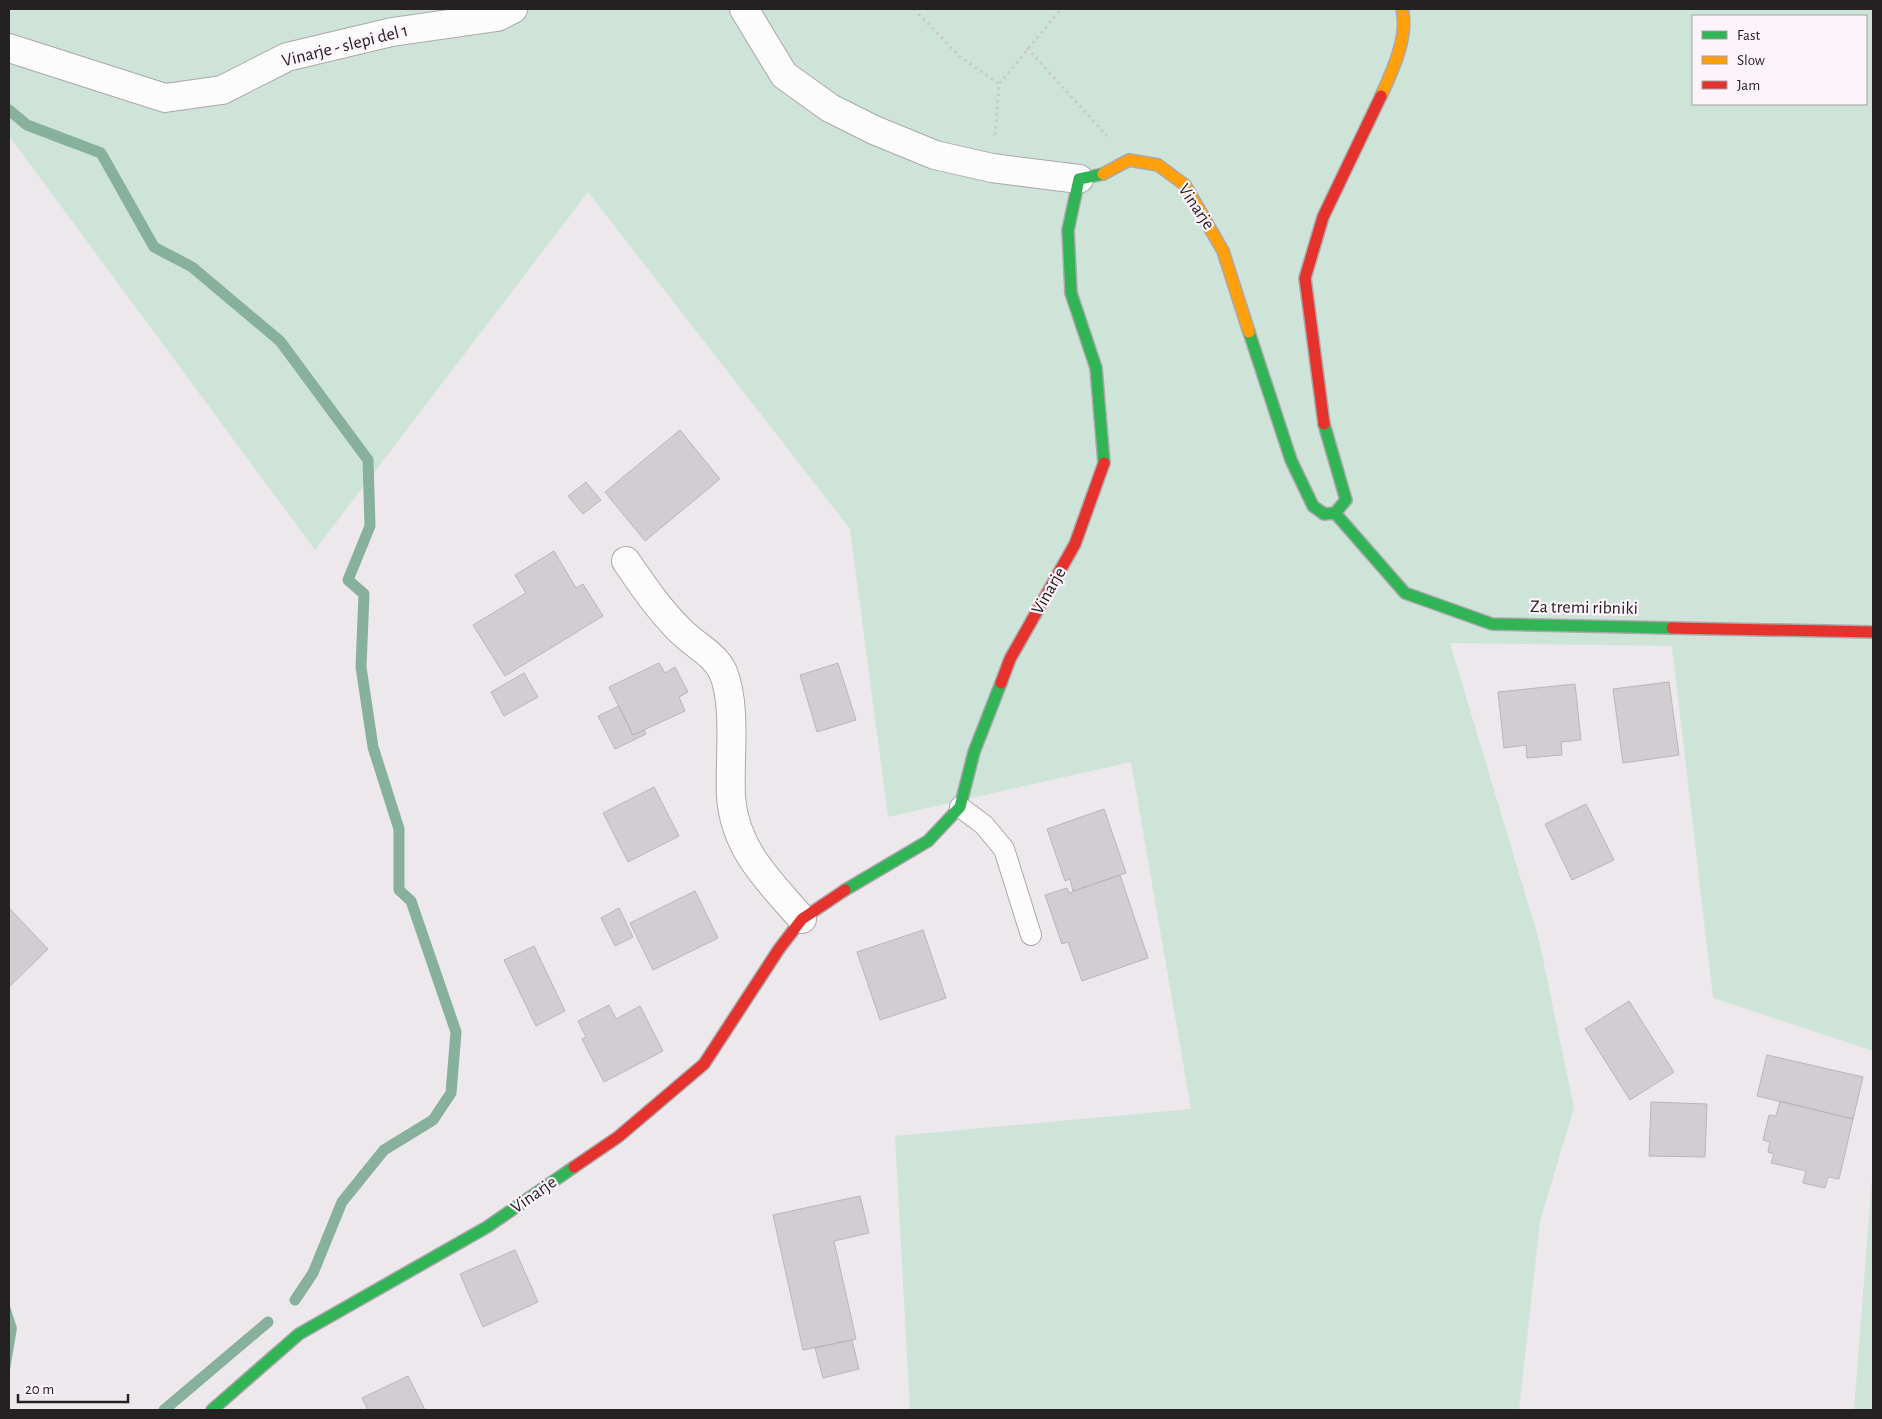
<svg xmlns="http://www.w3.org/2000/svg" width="1882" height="1419" viewBox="0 0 1882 1419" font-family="'Alegreya Sans',sans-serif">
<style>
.green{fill:#cfe4d9;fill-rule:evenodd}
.water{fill:#88b19d}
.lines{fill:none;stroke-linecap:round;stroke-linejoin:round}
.stream{stroke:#88b19d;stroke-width:11}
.building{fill:#d1cdd0;stroke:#b9b5b8}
.lane-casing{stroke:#aba7aa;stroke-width:22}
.street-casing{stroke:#aba7aa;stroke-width:30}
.fast-casing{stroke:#aba7aa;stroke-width:14}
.slow-casing{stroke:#aba7aa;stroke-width:14}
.jam-casing{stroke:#aba7aa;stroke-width:14}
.path{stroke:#cac9ca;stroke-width:3;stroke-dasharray:2.5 4;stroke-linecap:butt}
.lane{stroke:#fcfcfc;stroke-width:20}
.street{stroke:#fcfcfc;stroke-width:28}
.fast{stroke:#30b455;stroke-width:11}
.slow{stroke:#ff9f0a;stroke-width:11}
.jam{stroke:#e5322d;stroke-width:11}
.labels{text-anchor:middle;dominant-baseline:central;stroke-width:4.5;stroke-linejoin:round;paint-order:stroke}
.street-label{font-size:18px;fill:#242123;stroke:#fdf3fb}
</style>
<rect width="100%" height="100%" fill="#ede8ec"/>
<path class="green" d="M9 9H1873V1051L1713 998 1672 646 1450 643 1539 940 1574 1108 1540 1221 1519 1410H910L895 1136 1191 1109 1131 762 888 817 850 529 588 192 315 550 9 136ZM1693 16H1866V104H1693Z
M1873 1165V1410H1854Z"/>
<path class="water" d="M9 1303 17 1328 9 1376Z"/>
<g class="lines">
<path class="stream" d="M9 110 27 125 101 153 154 247 192 267 280 341 368 460 370 526 348 580 364 594 361 667 373 747 399 829V890L411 901 456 1032 451 1093 433 1120 384 1150 342 1202 313 1273 295 1300
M164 1410 268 1322"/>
</g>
<path class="building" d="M680 430 720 479 645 541 605 492Z
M586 482 601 500 583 514 568 496Z
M554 551 576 588 583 584 603 616 505 676 473 625 526 593 515 575Z
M659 663 665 673 675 667 688 692 679 697 685 711 633 735 609 687Z
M838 663 856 720 817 732 800 675Z
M524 673 538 697 504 716 491 692Z
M1669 682 1679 755 1623 763 1613 689Z
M1575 684 1581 740 1561 742 1562 755 1527 758 1526 745 1504 748 1498 692Z
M619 706 633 735 644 730 646 734 615 749 598 716Z
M654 787 679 836 628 862 603 813Z
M1586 804 1614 860 1572 880 1545 824Z
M1104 809 1126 873 1073 891 1070 879 1065 881 1047 829Z
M1120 875 1148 958 1082 981 1068 942 1062 944 1045 895 1067 888 1069 893Z
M695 891 718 938 653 970 630 923Z
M9 908 48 949 9 987Z
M619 908 633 937 615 946 601 918Z
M923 930 946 998 880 1020 857 952Z
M534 946 565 1011 536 1026 504 960Z
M1629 1001 1674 1072 1630 1100 1585 1029Z
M609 1005 616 1019 640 1006 663 1051 604 1082 582 1039 586 1037 578 1021Z
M1767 1055 1863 1077 1853 1119 1757 1096Z
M1780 1101 1853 1119 1839 1179 1828 1177 1825 1188 1803 1183 1806 1171 1771 1163 1774 1154 1768 1152 1770 1142 1763 1140 1769 1115 1776 1116Z
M1651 1102 1707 1104 1705 1157 1649 1156Z
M860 1196 869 1233 834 1241 856 1339 803 1350 773 1215Z
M515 1250 538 1302 483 1327 460 1274Z
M852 1340 859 1369 823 1378 815 1348Z
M408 1376 425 1410H368L362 1398Z"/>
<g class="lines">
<g class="lane-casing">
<path id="lane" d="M960 807 984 825 1004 849 1031 935"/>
</g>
<g class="street-casing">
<path id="street" d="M744 9 784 75 830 108 874 130 935 155 992 168 1079 179
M9 48 165 98 222 90 287 57 392 32 497 17 513 9
M626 561C643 586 662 614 685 635 698 647 715 655 723 672 737 705 729 761 731 797 735 850 769 881 802 919"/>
</g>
<g class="fast-casing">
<path id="fast" d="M1103 174 1079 179 1068 230 1071 293 1096 368 1104 463
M1249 332 1291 460 1313 506 1324 514 1335 513 1346 500 1324 424
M1335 513 1405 593 1492 624 1672 628
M845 890 928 841 960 807 974 752 1001 683
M212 1410 299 1334 487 1227 574 1167"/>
</g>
<g class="slow-casing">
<path id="slow" d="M1381 96C1392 72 1409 36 1402 9
M1103 174 1129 160 1158 165 1185 185 1223 251 1249 332"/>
</g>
<g class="jam-casing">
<path id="jam" d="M1324 424 1305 278 1323 217 1381 96
M1672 628 1873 632
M1001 683 1010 659 1075 544 1104 463
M574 1167 618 1137 704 1064 779 949 802 919 845 890"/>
</g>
<path class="path" d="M914 9 959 56 999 84
M1027 48 1107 136
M995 135 999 84 1061 9"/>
<use href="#lane" class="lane"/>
<use href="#street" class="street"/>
<use href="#fast" class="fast"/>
<use href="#slow" class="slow"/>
<use href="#jam" class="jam"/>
</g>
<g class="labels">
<g class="street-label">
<text transform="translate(345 46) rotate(-14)">Vinarje - slepi del 1</text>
<text transform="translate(1196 207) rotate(56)">Vinarje</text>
<text transform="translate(1049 591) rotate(-60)">Vinarje</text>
<text transform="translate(1584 608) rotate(1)">Za tremi ribniki</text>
<text transform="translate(534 1195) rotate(-35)">Vinarje</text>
</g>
</g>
<rect width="1882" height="1419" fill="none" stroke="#242123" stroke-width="20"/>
<rect x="1692" y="15" width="175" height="90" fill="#fdf3fb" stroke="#a69fa5"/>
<rect x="1702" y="31" width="25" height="8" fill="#30b455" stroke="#a69fa5"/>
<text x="1737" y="40" font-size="15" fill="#242123">Fast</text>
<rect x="1702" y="56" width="25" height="8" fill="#ff9f0a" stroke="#a69fa5"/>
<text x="1737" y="65" font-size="15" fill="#242123">Slow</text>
<rect x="1702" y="81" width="25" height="8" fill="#e5322d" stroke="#a69fa5"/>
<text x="1737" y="90" font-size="15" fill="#242123">Jam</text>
<path d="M18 1394v8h110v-8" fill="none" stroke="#242123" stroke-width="2.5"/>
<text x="25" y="1394" font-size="15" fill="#242123" stroke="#fdf3fb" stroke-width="4" paint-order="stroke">20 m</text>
</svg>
